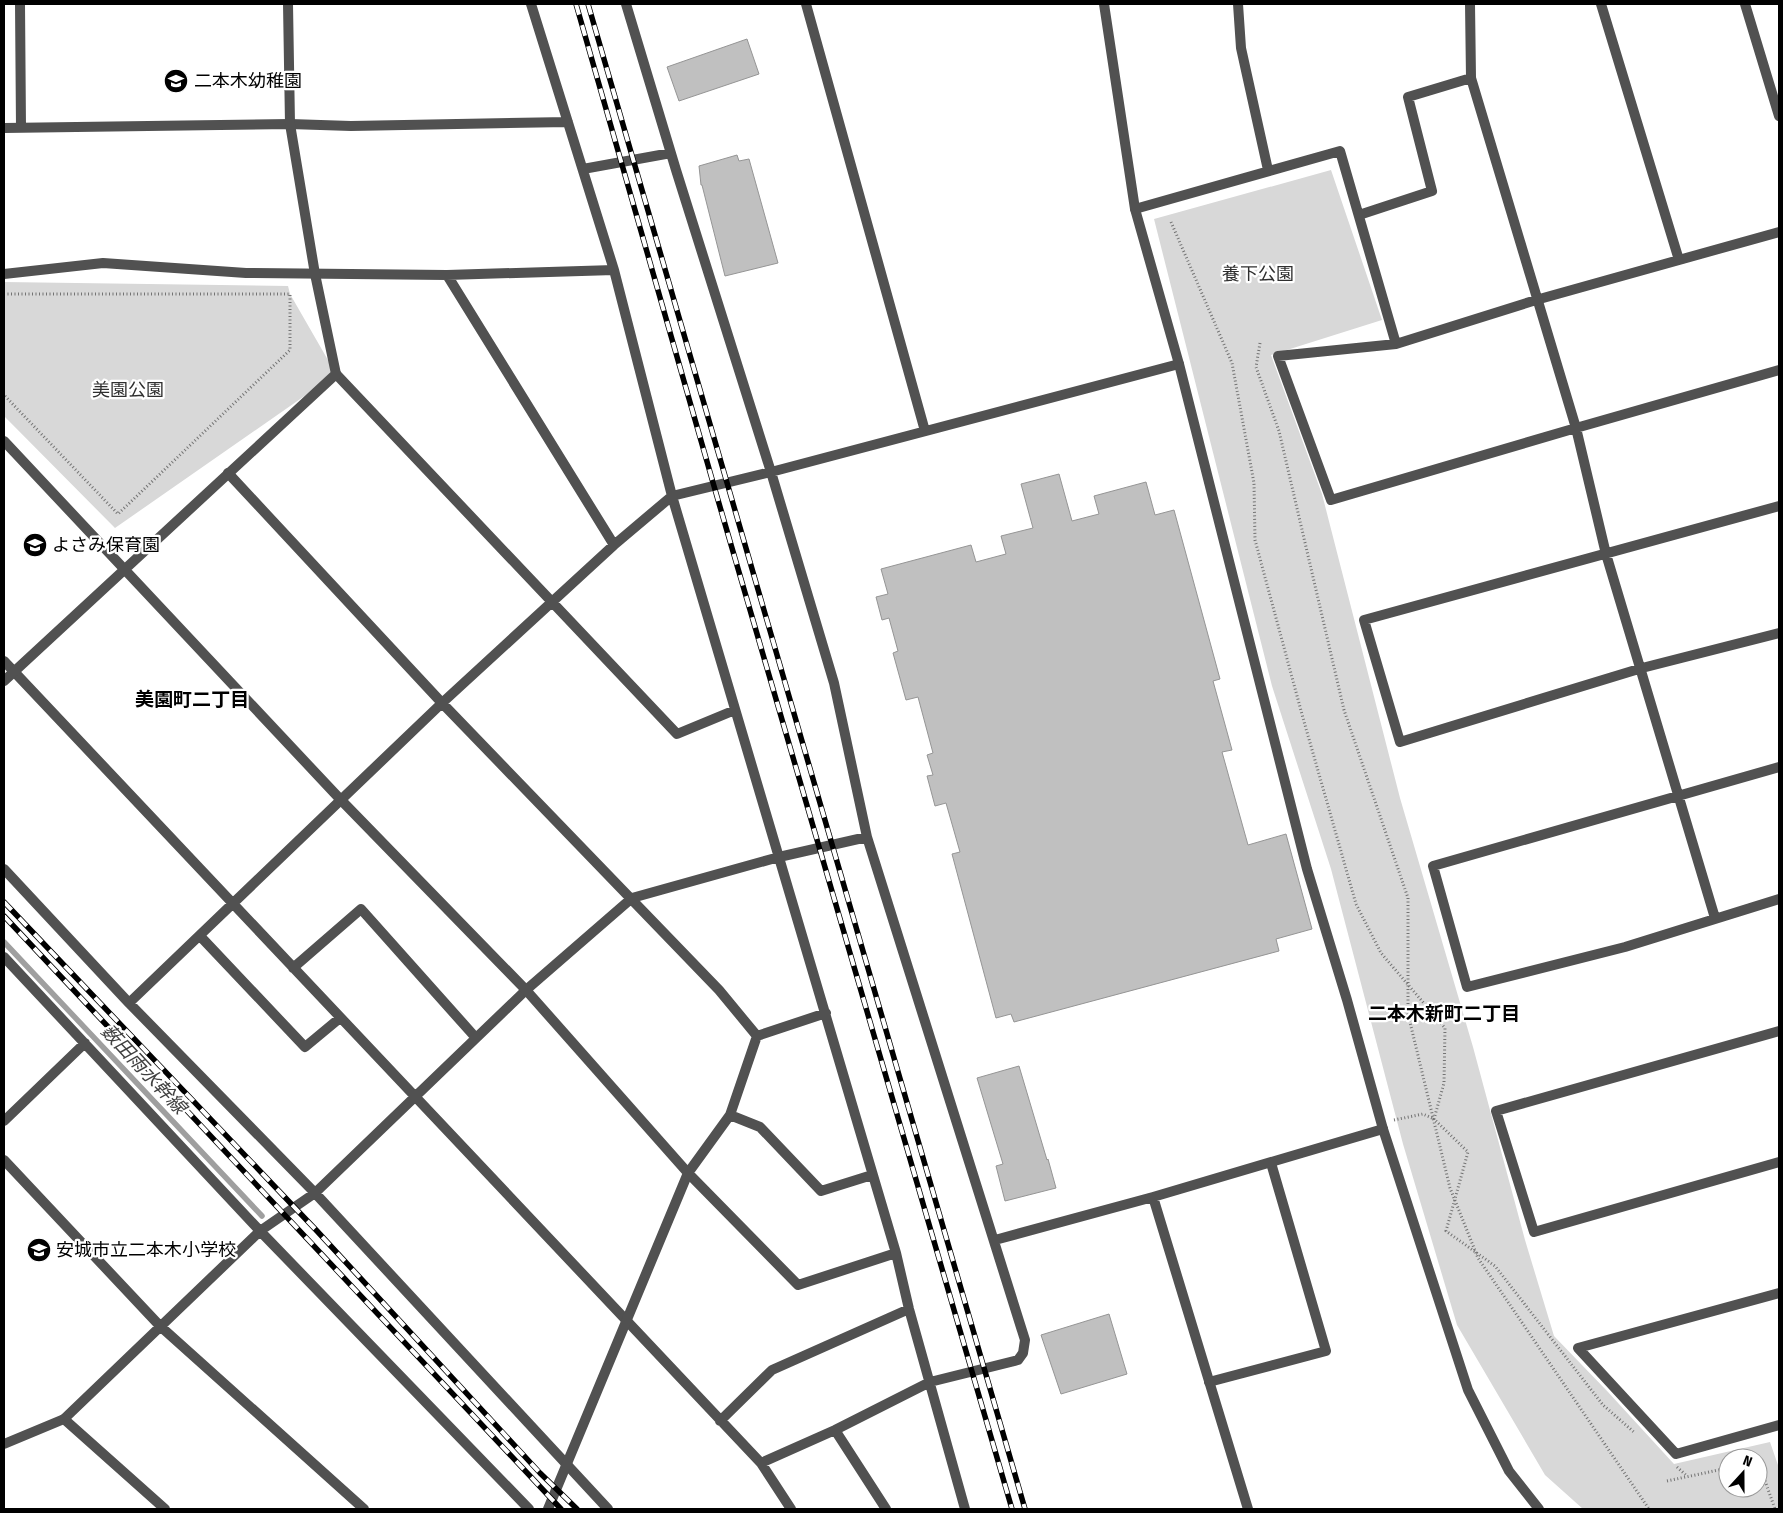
<svg xmlns="http://www.w3.org/2000/svg" width="1783" height="1513" viewBox="0 0 1783 1513" font-family="'Fira Sans Condensed','Noto Sans JP',sans-serif">
<style>
.green{fill:#d8d8d8;fill-rule:evenodd}
.lines{fill:none;stroke-linecap:round;stroke-linejoin:round}
.stream{stroke:#9f9f9f;stroke-width:5.5}
.building{fill:#c0c0c0;stroke:#959595}
.path{stroke:#737373;stroke-width:3;stroke-dasharray:1 2.5;stroke-linecap:butt}
.service{stroke:#515151;stroke-width:10}
.minor{stroke:#515151;stroke-width:10}
.tertiary{stroke:#515151;stroke-width:10}
.rail-casing{stroke:#000;stroke-width:5.5}
.rail{stroke:#fff;stroke-width:4;stroke-dasharray:11;stroke-linecap:butt}
.labels{text-anchor:middle;dominant-baseline:central;stroke-width:4.5;stroke-linejoin:round;paint-order:stroke}
.poi-label{font-size:18px;fill:#000;stroke:#fff;text-anchor:start}
.park-label{font-size:18px;fill:#2f2f2f;stroke:#fff}
.neighbourhood-label{font-size:19px;font-weight:bold;fill:#000;stroke:#fff}
.water-label{font-size:19px;font-style:italic;fill:#404040;stroke:#fff}
</style>
<rect width="100%" height="100%" fill="#fff"/>
<path class="green" d="M1331 170 1382 320 1271 355 1322 494 1400 798 1473 1047 1525 1240 1554 1336 1608 1392 1674 1464 1770 1442 1779 1468V1509H1583L1545 1475 1457 1325 1403 1144 1331 869 1272 686 1154 219ZM1728 1458H1758V1488H1728Z
M4 282 288 286 290 294 336 374 115 528 4 416Z"/>
<g class="lines">
<path class="stream" d="M4 942 262 1216"/>
</g>
<path class="building" d="M747 39 759 74 679 101 667 67Z
M737 155 739 161 749 159 778 263 725 276 702 185H701L699 166Z
M1059 474 1072 521 1099 514 1094 496 1146 482 1155 515 1174 510 1220 679 1213 681 1232 750 1222 752 1248 845 1286 834 1312 929 1276 939 1279 951 1014 1022 1011 1014 996 1018 952 854 960 852 946 803 935 806 927 776 933 775 927 755 933 753 918 697 906 700 893 653 898 651 889 618 882 620 876 597 888 594 881 569 971 545 976 562 1006 554 1001 536 1033 528 1021 484Z
M1019 1066 1047 1160 1048 1159 1056 1188 1005 1201 996 1166 1003 1164 977 1078Z
M1109 1314 1127 1374 1061 1394 1041 1335Z"/>
<g class="lines">
<path class="path" d="M1171 222 1232 363 1254 483 1255 540 1303 718 1356 904 1381 953 1445 1028 1444 1083 1434 1119 1468 1152 1446 1231 1495 1266 1603 1405 1635 1433
M4 294H290V350L118 514 4 395
M1260 343 1256 367 1279 431 1344 710 1408 898V1014L1450 1188 1478 1258 1649 1509
M1394 1120 1423 1114 1434 1119
M1758 1461 1775 1509
M1677 1467 1687 1476
M1667 1481 1728 1468"/>
<path class="service" d="M1209 1382 1326 1351 1271 1163"/>
<path class="minor" d="M20 4 21 128
M531 4 614 270 672 496 896 1253 909 1309 965 1509
M626 4 676 170 771 472 834 683 867 837 1025 1340 1023 1353 1018 1360 930 1382 835 1430 761 1463
M806 4 925 431
M1238 4 1241 48 1268 170
M1470 4 1471 78 1576 428 1606 554 1715 918
M1601 4 1679 260
M1745 4 1779 116
M4 128 290 124 351 126 568 122
M583 169 671 153
M1135 209 1340 151 1396 344
M1359 215 1432 191 1408 97 1471 78
M1779 232 1536 300 1396 344 1278 356 1331 500 1576 428 1779 370
M4 274 103 263 246 273 447 275 614 270
M447 275 614 545
M336 374 677 734 735 710
M228 473 442 703 719 990 757 1036
M1779 506 1364 620 1400 742 1642 668 1779 633
M4 661 761 1463 791 1509
M1779 767 1433 866 1467 987 1625 947 1779 899
M4 869 129 1003 315 1193 608 1509
M200 936 305 1047 340 1018
M4 957 260 1231 529 1509
M293 968 361 909 476 1038
M129 1003 442 703 614 545 672 496 771 472 1179 364
M1779 1031 1496 1111 1534 1232 1779 1162
M757 1036 730 1115 688 1173 798 1285 896 1253
M757 1036 826 1013
M730 1115 760 1127 821 1191 872 1175
M4 1121 85 1043
M4 1160 160 1326 364 1509
M1153 1197 1248 1509
M995 1240 1153 1197 1383 1129
M1779 1293 1578 1348 1676 1454 1779 1425
M720 1421 772 1370 909 1309
M835 1430 886 1509
M4 1444 64 1419 260 1231 315 1193 526 990 632 898 779 857 867 837"/>
<path class="tertiary" d="M1104 4 1135 209 1179 364 1307 869 1347 1000 1383 1129 1468 1390 1509 1471 1539 1509
M4 441 340 799 526 990 688 1173 548 1509
M4 681 336 374 315 274 290 124 288 4
M64 1419 165 1509"/>
<g class="rail-casing">
<path id="rail" d="M576 4 718 500 1012 1509
M588 4 1025 1509
M4 902 317 1231 540 1473 577 1509
M4 916 561 1509"/>
</g>
<use href="#rail" class="rail"/>
</g>
<defs>
<g id="school-disc" transform="scale(1.25)"><circle r="9.5" fill="#000" stroke="#fff"/><path d="M0-5L7-2L0 1L-7-2ZM-4 1L0 2.5L4 1V4Q0 6-4 4Z" fill="#fff"/></g>
</defs>
<g fill-rule="evenodd">
<use href="#school-disc" x="176" y="81"/>
<use href="#school-disc" x="35" y="545"/>
<use href="#school-disc" x="39" y="1250"/>
</g>
<g class="labels">
<g class="poi-label">
<text x="194" y="81">二本木幼稚園</text>
<text x="52" y="545">よさみ保育園</text>
<text x="56" y="1250">安城市立二本木小学校</text>
</g>
<g class="park-label">
<text x="1258" y="274">養下公園</text>
<text x="128" y="390">美園公園</text>
</g>
<g class="neighbourhood-label">
<text x="192" y="699">美園町二丁目</text>
<text x="1444" y="1013">二本木新町二丁目</text>
</g>
<g class="water-label">
<text transform="translate(144 1069) rotate(47)">薮田雨水幹線</text>
</g>
</g>
<rect width="1783" height="1513" fill="none" stroke="#000000" stroke-width="10"/>
<g transform="translate(1743 1473) rotate(21)"><circle r="24" fill="#ffffff" stroke="#999999"/>
<path d="M0-4L9 19L0 12L-9 19Z" fill="#000000"/>
<text y="-8" font-size="14" font-weight="bold" text-anchor="middle" fill="#000000">N</text>
</g>
</svg>
